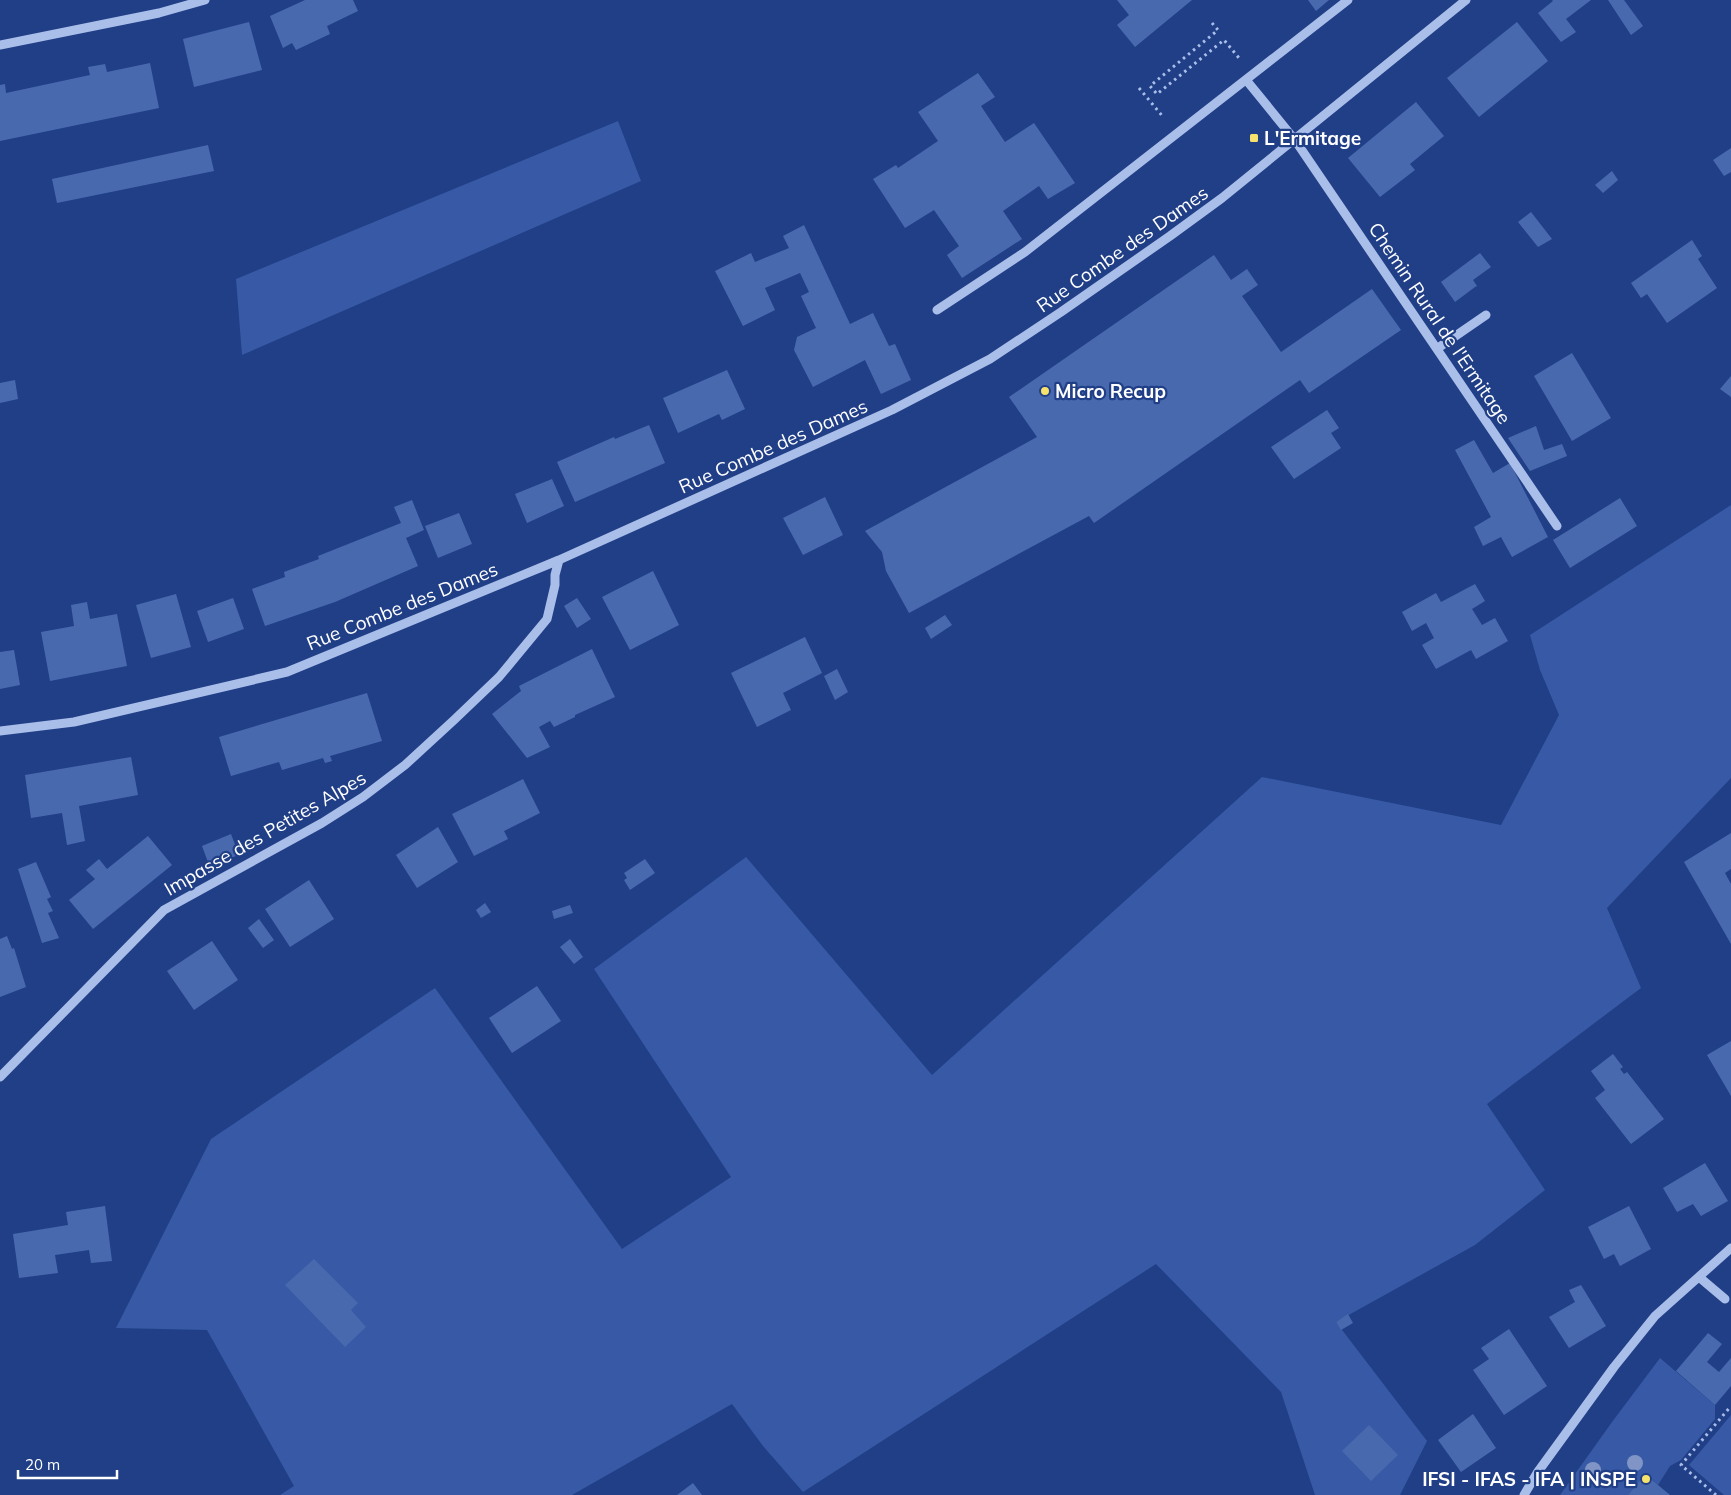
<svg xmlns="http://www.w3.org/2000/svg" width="1731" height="1495" viewBox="0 0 1731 1495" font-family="Mulish,sans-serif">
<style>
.green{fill:#3759a6}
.building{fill:#4969af}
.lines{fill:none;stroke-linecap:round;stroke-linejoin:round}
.path{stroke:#aabeea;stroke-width:3;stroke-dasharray:2.5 4;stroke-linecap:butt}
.minor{stroke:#aabeea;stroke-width:9}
.tree{fill:#8095c5}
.poi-dot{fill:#f7e26b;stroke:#203f87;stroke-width:2}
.labels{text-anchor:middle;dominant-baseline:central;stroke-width:4.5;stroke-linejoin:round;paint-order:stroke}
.poi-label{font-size:19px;font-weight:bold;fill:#fff;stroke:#203f87;text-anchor:start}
.street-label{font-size:19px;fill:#fff;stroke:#203f87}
</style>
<rect width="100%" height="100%" fill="#203f87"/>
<path class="green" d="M618 121 641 181 242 355 236 279Z
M1731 505V778L1607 908 1641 988 1487 1104 1545 1190 1475 1245 1336 1322 1427 1441 1400 1495H1315L1281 1392 1156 1264 803 1492 763 1446 732 1404 572 1495H280L294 1486 207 1330 116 1328 211 1139 435 988 622 1249 731 1177 594 969 746 857 932 1075 1262 777 1501 825 1559 715 1540 670 1530 635Z
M1660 1358 1715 1405V1419L1681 1460 1670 1466 1658 1485 1645 1474 1628 1495H1560L1612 1422Z
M1731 1415V1495H1724L1689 1465Z"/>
<path class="building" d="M305 0H353L358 11 327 26 330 34 296 50 292 43 283 48 270 16Z
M1117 0H1192L1135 47 1117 25 1129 15Z
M1308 0H1329L1316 11Z
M1552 0H1591L1566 19 1576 32 1561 42 1538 13 1553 1Z
M1608 0H1624L1643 26 1631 35Z
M249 22 262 70 194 87 183 39Z
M1517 22 1548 61 1479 117 1447 78Z
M150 63 159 108 0 141V85L5 84 6 93 90 75 88 67 105 64 107 72Z
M978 73 995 97 981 106 1005 142 1034 123 1075 183 1048 199 1039 186 1003 211 1022 239 962 278 947 255 959 246 934 210 905 228 873 179 896 165 898 168 938 141 918 112Z
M1416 102 1444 136 1410 164 1415 170 1380 197 1348 158Z
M208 145 214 171 57 203 52 179Z
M1731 148V172L1724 176 1713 160Z
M1612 171 1618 180 1603 193 1595 185Z
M1531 212 1552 239 1538 247 1518 222Z
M804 225 850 324 873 313 889 346 895 344 911 380 881 394 865 360 813 387 794 350 797 337 816 328 801 296 809 292 800 273 765 288 775 310 743 326 715 271 751 253 755 262 789 248 783 236Z
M1692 240 1702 256 1698 259 1717 288 1667 323 1647 294 1641 298 1631 283Z
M1480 253 1491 267 1473 280 1477 286 1475 287 1455 302 1441 282Z
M1214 255 1231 280 1247 269 1258 285 1242 296 1281 352 1372 289 1401 330 1309 393 1300 380 1094 523 1089 516 909 613 886 571 882 552 865 531 1037 437 1009 397Z
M1572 353 1611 418 1572 441 1534 376Z
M727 370 745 409 722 420 719 414 678 433 663 398Z
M1731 376V397L1720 389Z
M15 380 18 399 0 403V383Z
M1327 410 1339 428 1331 433 1341 448 1294 479 1271 447Z
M649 425 665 463 575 502 557 462 614 437 615 439Z
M1536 426 1544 450 1562 444 1567 456 1530 471 1508 438Z
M1474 440 1493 473 1510 463 1548 537 1512 557 1501 537 1483 546 1474 527 1491 517 1455 450Z
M552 479 564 506 527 523 515 494Z
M825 497 843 535 803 555 783 518Z
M1620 498 1637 526 1570 568 1553 540Z
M412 500 424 530 406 538 418 566 335 602 265 626 252 589 285 577 284 572 319 559 318 556 401 523 394 507Z
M459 513 472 544 438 558 425 526Z
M653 571 679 625 630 650 602 597Z
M1475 584 1485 601 1472 609 1482 625 1495 618 1508 641 1476 659 1471 650 1436 669 1422 645 1434 638 1426 623 1412 631 1402 612 1436 593 1441 602Z
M176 594 191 647 151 658 136 605Z
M233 598 244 629 208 642 197 611Z
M577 598 591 619 577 628 564 606Z
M87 602 90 619 117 614 127 666 50 681 41 632 74 626 71 605Z
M945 615 952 625 931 639 925 628Z
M805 637 822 673 783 693 791 710 757 727 731 673Z
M592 649 615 697 575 715V717L554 727 550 721 539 727 550 747 527 758 492 714 521 691 519 686Z
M14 650 20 685 0 689V652Z
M837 669 848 692 835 700 824 676Z
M367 693 382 741 330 756 332 761 325 763 323 758 282 770 279 762 231 776 219 737Z
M131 757 138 795 79 806 85 841 67 845 62 813 31 818 25 775Z
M523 779 540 813 504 831 508 839 474 856 452 814Z
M438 827 458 862 417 888 396 855Z
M1731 833V869L1725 873 1731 884V944L1684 862Z
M231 834 239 855 209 865 202 846Z
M148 836 172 865 93 929 69 900 95 879 86 870 99 859 107 869Z
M645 859 655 873 630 890 624 880 627 878 624 873Z
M36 862 51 897 47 899 53 911 48 913 59 938 42 943 18 869Z
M309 880 334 919 290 947 265 909Z
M485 903 491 912 481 918 476 910Z
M570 905 573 913 554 919 552 911Z
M259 919 274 940 263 948 248 928Z
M7 936 12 949 14 948 26 987 0 997V939Z
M570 939 583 957 574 964 560 947Z
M212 941 238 980 194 1010 167 971Z
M537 986 561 1021 512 1053 489 1018Z
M1731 1041V1096L1707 1055Z
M1613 1054 1623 1067 1620 1069 1624 1074 1627 1072 1664 1119 1631 1144 1595 1098 1605 1090 1591 1071Z
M1705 1163 1728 1201 1701 1216 1693 1204 1677 1212 1663 1188Z
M105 1206 112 1261 91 1263 89 1250 55 1255 58 1273 19 1278 13 1234 68 1225 66 1212Z
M1629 1206 1651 1249 1620 1266 1614 1254 1604 1259 1588 1227Z
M314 1259 358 1303 351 1310 366 1327 345 1347 285 1285Z
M1581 1285 1606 1326 1569 1348 1549 1317 1575 1302 1569 1290Z
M1348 1314 1353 1323 1341 1330 1336 1322Z
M1509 1329 1547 1386 1504 1415 1473 1370 1489 1359 1481 1348Z
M1708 1333 1722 1344 1707 1362 1719 1372 1731 1358V1386L1715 1405 1676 1371Z
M1473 1414 1496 1448 1461 1472 1438 1440Z
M1369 1425 1398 1455 1371 1481 1342 1451Z
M1645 1474 1658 1485 1670 1495H1628Z
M693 1483 702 1495H677Z"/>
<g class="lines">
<path class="path" d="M1212 23 1218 30 1150 86 1157 94 1224 40 1239 58
M1139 88 1164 118
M1716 1495 1681 1465 1731 1406"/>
<path class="minor" d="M0 45 159 13 205 0
M1247 81 1295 140 1557 526
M937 310 1025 252 1348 0
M1438 348 1486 315
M0 731 74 722 287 672 559 560 892 410 990 359 1061 312 1170 236 1222 198 1466 0
M0 1077 164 910 322 823 363 797 405 765 454 720 499 677 547 619 555 585V575L559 560
M1699 1277 1725 1299
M1524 1495 1537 1473 1614 1367 1655 1316 1731 1248"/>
</g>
<g class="tree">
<circle cx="1635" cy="1463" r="8"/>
<circle cx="1593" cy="1470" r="8"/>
</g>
<g class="poi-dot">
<rect x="1249" y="133" width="10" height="10" rx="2.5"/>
<circle cx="1045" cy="391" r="5"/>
<circle cx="1646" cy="1479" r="5"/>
</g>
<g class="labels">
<g class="poi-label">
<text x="1264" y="138">L'Ermitage</text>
<text x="1055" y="391">Micro Recup</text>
<text x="1636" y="1479" text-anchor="end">IFSI - IFAS - IFA | INSPE</text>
</g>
<g class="street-label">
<text transform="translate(1122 249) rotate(-35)">Rue Combe des Dames</text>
<text transform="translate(1440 323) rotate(56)">Chemin Rural de l'Ermitage</text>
<text transform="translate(773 446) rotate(-24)">Rue Combe des Dames</text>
<text transform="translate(402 606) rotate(-22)">Rue Combe des Dames</text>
<text transform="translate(265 833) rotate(-30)">Impasse des Petites Alpes</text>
</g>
</g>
<path d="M18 1470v8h99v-8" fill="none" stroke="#ffffff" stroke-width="2.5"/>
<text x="25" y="1470" font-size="15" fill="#ffffff" stroke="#203f87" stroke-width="4" paint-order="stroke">20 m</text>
</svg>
